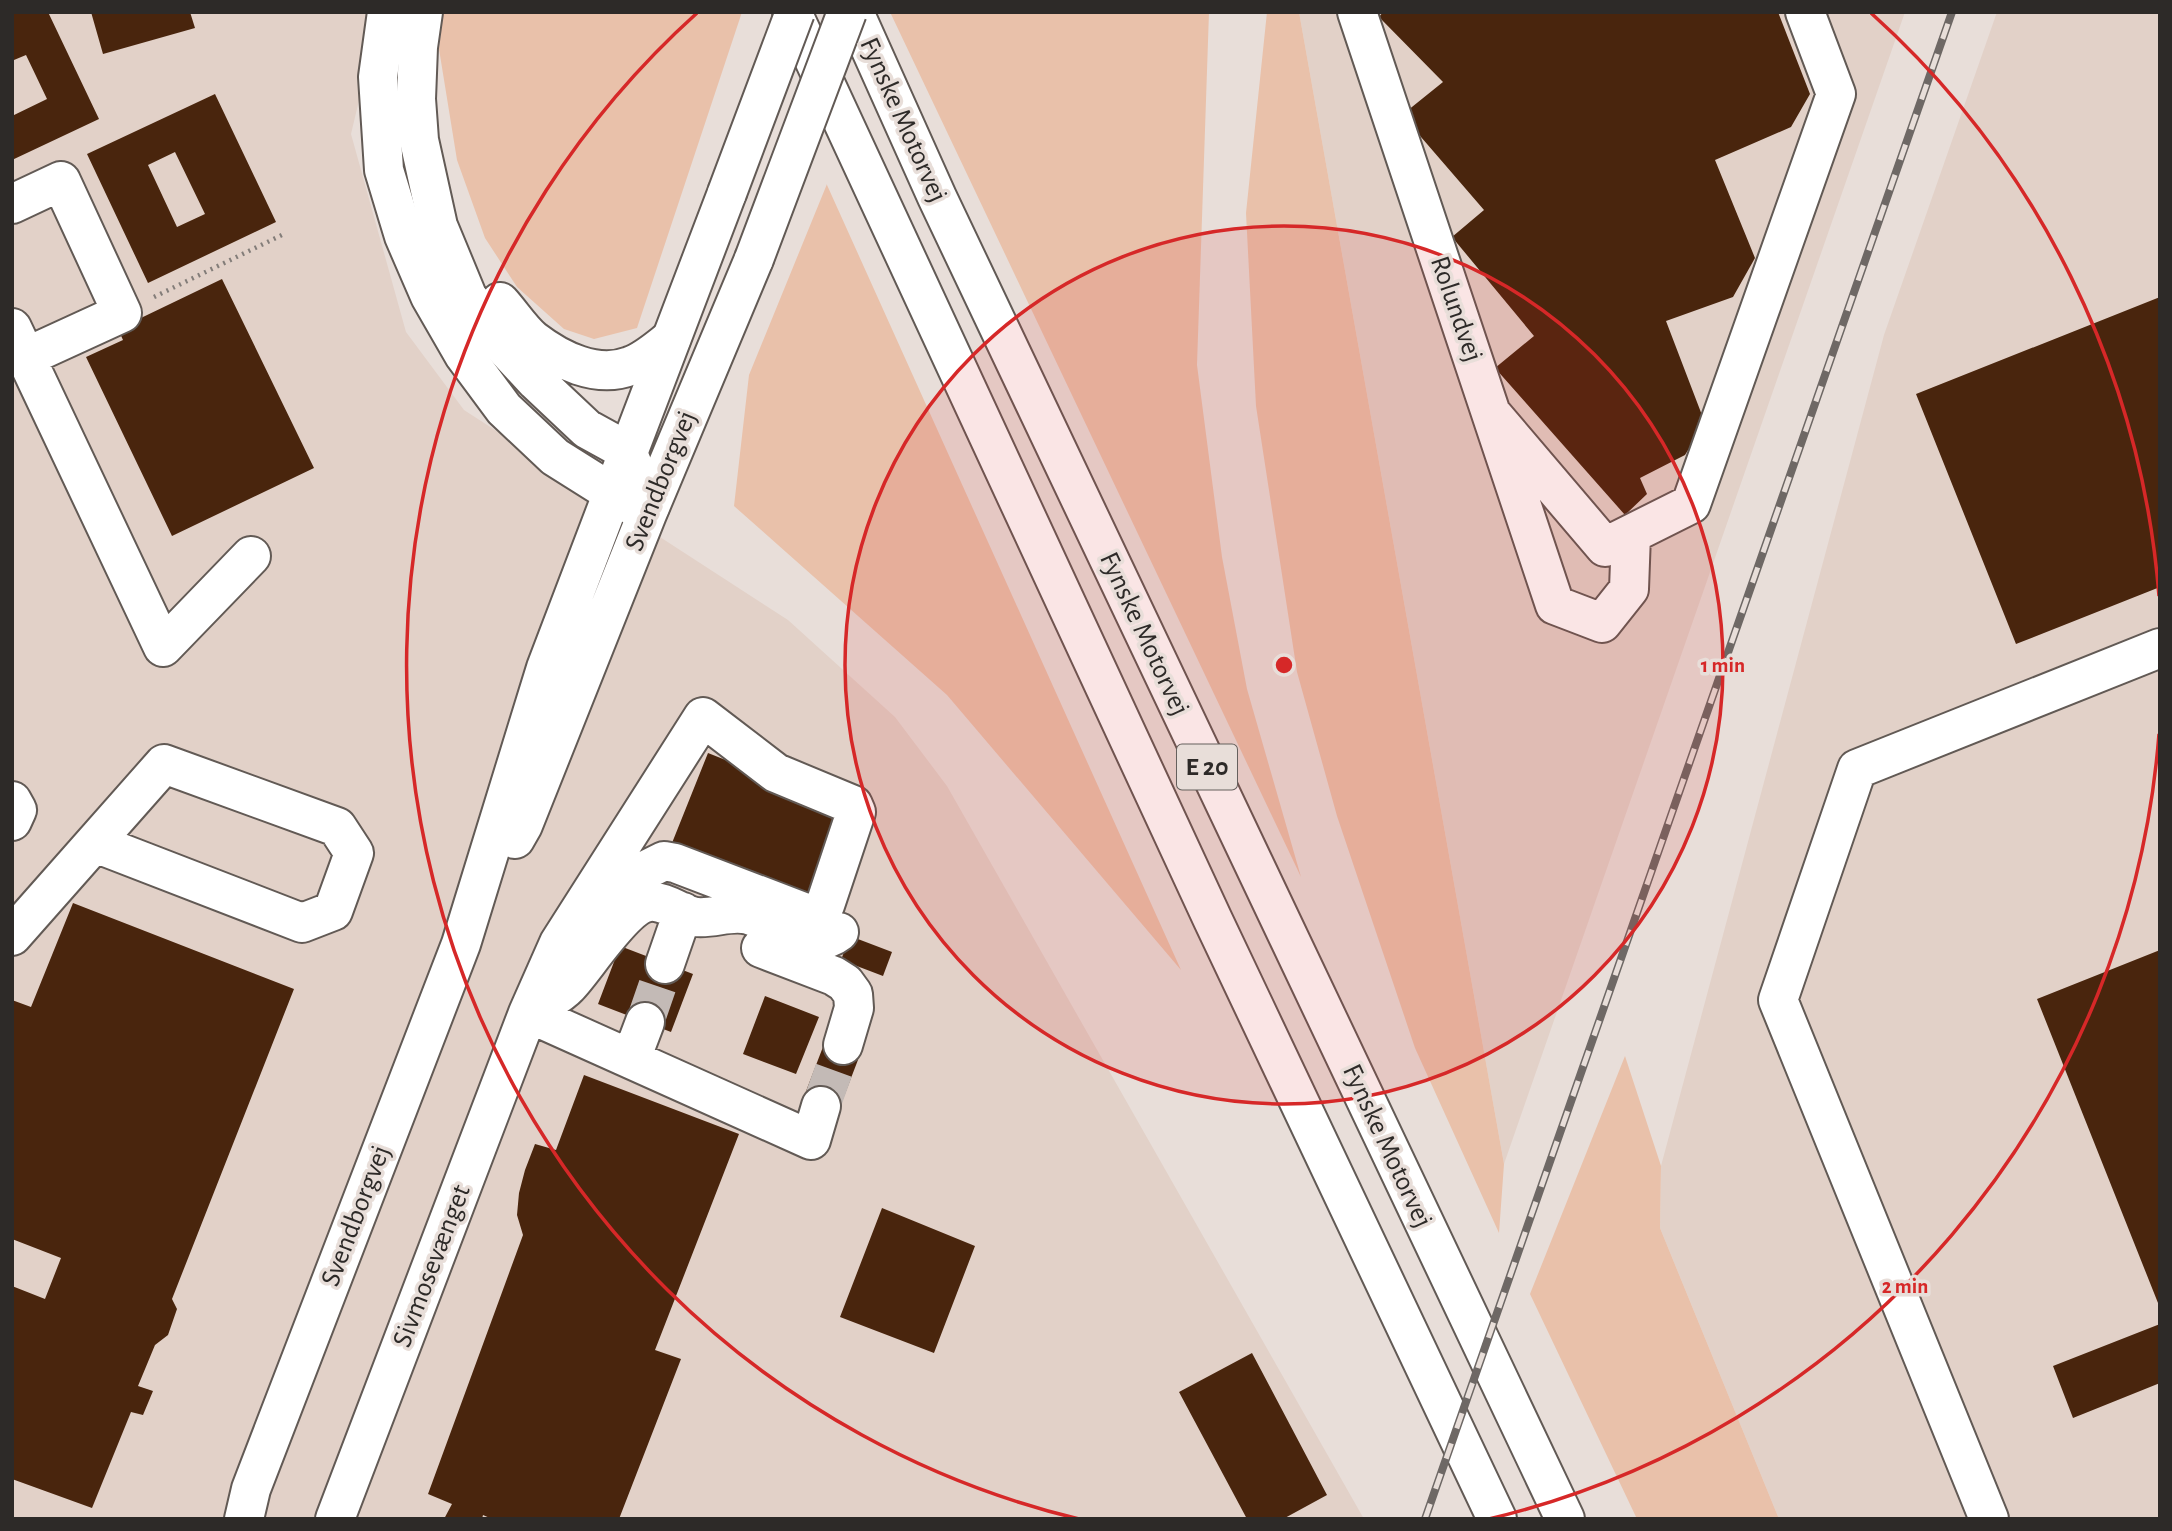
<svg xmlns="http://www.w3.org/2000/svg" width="2172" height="1531" viewBox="0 0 2172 1531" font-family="'Alegreya Sans',sans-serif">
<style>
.built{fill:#e2d1c8}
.green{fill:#e9c1aa}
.building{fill:#49250d;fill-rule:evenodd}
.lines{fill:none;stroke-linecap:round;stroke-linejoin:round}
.minor-tunnel{stroke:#c3bab6;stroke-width:38;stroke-dasharray:38 19;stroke-linecap:butt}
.minor-casing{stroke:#625a55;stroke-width:42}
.major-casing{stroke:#625a55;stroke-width:42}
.highway-casing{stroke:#625a55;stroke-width:42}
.path{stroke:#837d79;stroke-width:4.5;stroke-dasharray:2 5;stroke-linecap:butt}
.minor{stroke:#fff;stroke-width:38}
.major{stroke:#fff;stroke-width:38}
.highway{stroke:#fff;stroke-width:38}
.rail-casing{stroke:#6e6865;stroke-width:8}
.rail{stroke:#e8ded9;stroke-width:5;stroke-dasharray:16;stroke-linecap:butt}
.major-bridge-casing{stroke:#625a55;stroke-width:42;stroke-linecap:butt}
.major-bridge{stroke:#fff;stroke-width:38}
.ring{fill:none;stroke:#d62828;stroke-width:3.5}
.labels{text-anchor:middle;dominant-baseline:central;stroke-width:7;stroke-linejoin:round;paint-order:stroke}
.shield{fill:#e8ded9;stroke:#65605d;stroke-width:2}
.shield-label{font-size:26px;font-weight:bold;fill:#2d2a28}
.street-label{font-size:28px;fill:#2d2a28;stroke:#e8ded9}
.centre{fill:#d62828;stroke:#e8ded9;stroke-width:3.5}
.ring-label{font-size:21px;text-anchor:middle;font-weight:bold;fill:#d62828;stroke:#e8ded9;stroke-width:7;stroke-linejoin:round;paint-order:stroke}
</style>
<rect width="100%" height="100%" fill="#e8ded9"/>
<path class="built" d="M12 12H380L351 134 406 332 464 410 788 620 895 717 947 786 1364 1519H12Z
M1299 12H1905L1504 1164Z
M1997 12H2160V1519H1779L1660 1228 1661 1166 1884 335Z"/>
<path class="green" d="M443 12H742L637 328 594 339 564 329 517 287 485 238 457 160 439 49Z
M890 12H1209L1197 365 1222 557 1247 689 1301 877Z
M1267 12H1299L1504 1164 1499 1233 1415 1048 1337 816 1297 672 1256 406 1246 213Z
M827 184V185L1181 970 947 695 734 506 749 375Z
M1625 1056 1661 1166 1660 1228 1779 1519H1637L1530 1294Z"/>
<path class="building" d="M12 12H48L99 119 12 160V116L47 99 26 55 14 60 12 57Z
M91 12H190L195 28 103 54Z
M1383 12H1778L1810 94 1791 127 1715 160 1755 258 1733 297 1666 321 1705 423 1685 455 1640 478 1647 494 1625 515 1495 368 1534 336 1452 237 1484 210 1402 115 1443 82 1379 17Z
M215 94 276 222 148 283 87 154ZM175 152 205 214 177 227 148 165Z
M222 279 314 468 172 536 86 357 123 340 118 329Z
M2160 297V587L2016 644 1916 394Z
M708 753 844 807 807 902 670 848Z
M73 903 294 989 172 1299 177 1309 168 1335 155 1345 138 1386 153 1391 143 1415 131 1412 92 1508 12 1479V1286L45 1299 61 1258 12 1239V1000L31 1007Z
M850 936 892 952 883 976 841 960Z
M620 946 693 974 671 1032 598 1004Z
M2160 950V1308L2037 999Z
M765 996 819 1017 796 1074 743 1054Z
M826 1039 861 1052 838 1112 803 1099Z
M584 1075 739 1134 655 1350 681 1359 619 1519H492L483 1515 482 1519H444L452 1504 428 1494 523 1235 517 1215 519 1193 525 1170 535 1144 556 1150Z
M882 1208 975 1246 934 1353 840 1317Z
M2160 1324V1383L2073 1418 2053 1366Z
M1252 1353 1327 1495 1283 1519H1247L1179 1392Z"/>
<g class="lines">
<path class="minor-tunnel" d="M645 1022 665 964
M821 1106 843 1045"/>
<g class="minor-casing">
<path id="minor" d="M423 12 418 47 416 99 419 140 438 226 467 296 497 339 536 381 587 429 627 451 650 506
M1357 12 1555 605 1602 623 1629 589 1631 535
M12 204 61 181 122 313 26 357
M500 302C511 314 521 330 533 340 559 360 597 379 630 366 645 361 658 349 671 339
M12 328 163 647 251 556
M1491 413 1605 547 1691 504 1836 94 1805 12
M12 801 17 810 12 821
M12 936 164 764 337 827 354 853 333 911 302 923 95 843
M761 948 834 976 845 983 853 994 854 1008 843 1045
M665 964 683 912
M528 1013 811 1140 821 1106
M631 1059 645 1022
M335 1519 528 1013 610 904 638 874 664 861 675 863 806 913C814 914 819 912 825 905L856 812 853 805 776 773 703 717 559 943 528 1013C541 1004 558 997 568 986 587 967 627 899 655 902 669 903 682 915 696 917 714 919 731 910 749 915 778 924 811 954 839 932
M1989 1519 1778 1000 1857 769 2160 648"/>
</g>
<g class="major-casing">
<path id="major" d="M387 12 378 77 384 170 404 236 430 296 464 355 504 409 555 457 633 506
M515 839 523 825 647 514 754 259
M244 1519 251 1489 461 944 546 668 727 193"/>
</g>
<g class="highway-casing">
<path id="highway" d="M792 12 1213 920 1497 1519
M854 12 937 197 1565 1519"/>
</g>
<path class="path" d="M154 297 286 233"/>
<use href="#minor" class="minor"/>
<use href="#major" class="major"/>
<use href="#highway" class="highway"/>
<g class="rail-casing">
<path id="rail" d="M1425 1519 1952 12"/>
</g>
<use href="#rail" class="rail"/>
<g class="major-bridge-casing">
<path id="major-bridge" d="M727 193 795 12
M754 259 847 12"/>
</g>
<use href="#major-bridge" class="major-bridge"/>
</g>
<circle cx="1284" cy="665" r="439" fill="#d62828" fill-opacity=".12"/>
<g class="ring">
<circle cx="1284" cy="665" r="439"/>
<path d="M2159 734A878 878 0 0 1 1489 1519M1079 1519A878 878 0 0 1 697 13M1871 13A878 878 0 0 1 2159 596"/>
</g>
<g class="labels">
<rect class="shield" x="1177" y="744.5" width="60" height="45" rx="5"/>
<g class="shield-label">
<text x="1207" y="767">E 20</text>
</g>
<g class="street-label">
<text transform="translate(903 120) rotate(66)">Fynske Motorvej</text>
<text transform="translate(1456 309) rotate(71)">Rolundvej</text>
<text transform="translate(661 481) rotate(-68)">Svendborgvej</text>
<text transform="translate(1144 634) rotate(65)">Fynske Motorvej</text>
<text transform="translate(1387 1146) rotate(65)">Fynske Motorvej</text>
<text transform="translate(356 1216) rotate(-69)">Svendborgvej</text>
<text transform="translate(432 1266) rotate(-69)">Sivmosevænget</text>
</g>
</g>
<circle cx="1284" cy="665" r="10" class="centre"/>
<g class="ring-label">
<text x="1723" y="672">1 min</text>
<text x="1905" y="1293">2 min</text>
</g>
<rect width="2172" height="1531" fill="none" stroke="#2d2a28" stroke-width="28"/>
</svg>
